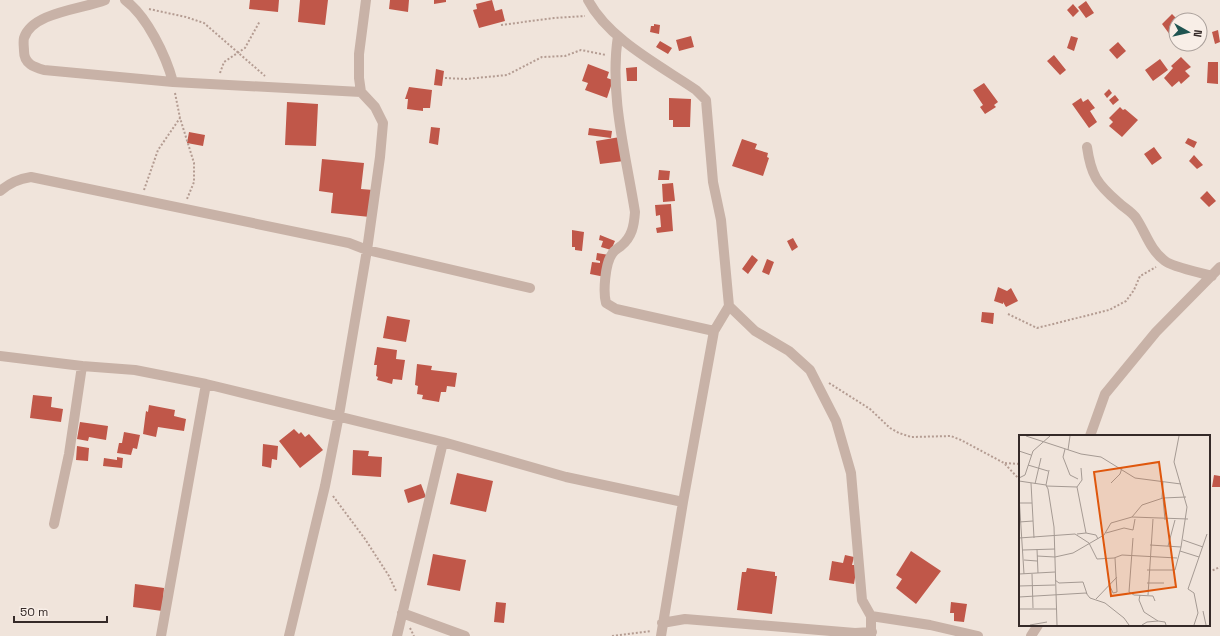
<svg xmlns="http://www.w3.org/2000/svg" width="1220" height="636" viewBox="0 0 1220 636" font-family="'Space Grotesk',sans-serif">
<style>
.building{fill:#c05749}
.lines{fill:none;stroke-linecap:round;stroke-linejoin:round}
.path{stroke:#b49c92;stroke-width:2;stroke-dasharray:2 2;stroke-linecap:butt}
.minor{stroke:#c8b2a7;stroke-width:10}
.inset-road{fill:none;stroke:#a59a93;stroke-width:1}
.view{fill:#df570d;fill-opacity:0.15;stroke:#df570d;stroke-width:2}
.inset-edge{fill:none;stroke:#352a28;stroke-width:2}
</style>
<rect width="100%" height="100%" fill="#f0e4db"/>
<path class="building" d="M250 0H279L278 12 249 9Z
M300 0H328L325 25 298 22Z
M390 0H409L408 12 389 9Z
M434 0H446V2L434 4Z
M492 0 495 11 502 9 505 21 479 28 473 10 477 9 476 4Z
M1086 1 1094 13 1086 18 1078 7Z
M1073 4 1079 11 1073 17 1067 10Z
M1172 14 1178 20H1176L1175 25 1176 36 1173 39 1162 24Z
M654 24 660 25 659 34 650 32 651 26H654Z
M1218 30 1220 42 1215 44 1212 32Z
M691 36 694 47 679 51 676 40Z
M1071 36 1078 38 1074 51 1067 48Z
M660 41 672 48 668 54 656 47Z
M1118 42 1126 51 1117 59 1109 50Z
M1054 55 1066 70 1060 75 1047 61Z
M1181 57 1191 67 1185 71 1190 76 1181 84 1179 81 1172 87 1164 78 1173 68 1171 66Z
M1160 59 1168 70 1153 81 1145 70Z
M1208 62H1218V84L1207 83Z
M588 64 609 72 607 78 613 80 607 98 585 90 588 83 582 81Z
M637 67V81H627L626 68Z
M436 69 444 71 442 86 434 85Z
M984 83 998 102 994 105 996 107 985 114 980 107 983 105 973 90Z
M409 87 432 90 430 108H423V111L407 109 408 99H405Z
M1109 89 1112 93 1107 98 1104 94Z
M1115 95 1119 100 1113 105 1109 100Z
M669 98 691 99 690 127H673V120H669Z
M1081 98 1083 102 1088 99 1095 108 1090 111 1097 122 1089 128 1072 104Z
M287 102 318 104 316 146 285 145Z
M1120 107 1123 110 1125 109 1138 120 1122 137 1109 126 1113 122 1109 118Z
M431 127 440 128 438 145 429 143Z
M589 128 612 131 611 138 588 135Z
M189 132 205 135 203 146 187 143Z
M620 137 624 161 600 164 596 141Z
M1188 138 1197 142 1194 148 1185 143Z
M742 139 757 144 755 149 768 153 767 157 769 158 763 176 732 166Z
M1154 147 1162 158 1152 165 1144 154Z
M1194 155 1203 165 1197 169 1189 161Z
M322 159 364 163 361 189 373 190 370 217 331 213 333 193 319 191Z
M659 170 670 171 669 180H658Z
M673 183 675 201 663 202 662 184Z
M1207 191 1216 201 1209 207 1200 198Z
M671 204 673 231 657 233 656 228 661 227 660 215 656 216 655 205Z
M572 230 584 232 582 251 575 250V247H572Z
M600 235 615 241 611 250 601 247 603 241 599 240Z
M793 238 798 247 792 251 787 241Z
M597 253 609 255 605 277 590 274 592 262 600 263V261L596 260Z
M752 255 758 260 748 274 742 269Z
M767 259 774 262 769 275 762 272Z
M998 287 1007 291 1011 288 1018 301 1006 307 1003 302V304L994 301Z
M982 312 994 313 993 324 981 322Z
M387 316 410 320 406 342 383 338Z
M377 347 397 350 396 359 405 360 402 380 393 379 392 384 377 380 378 377 376 376 377 365H374Z
M417 364 432 366 431 370 457 373 455 387 447 386 446 392H441L439 402 422 399 423 395 417 394 418 386 415 385Z
M33 395 52 397 51 407 63 409 61 422 30 418Z
M149 405 175 410 174 416 186 419 184 431 158 427 156 437 143 434 146 411 148 412Z
M80 422 108 426 106 440 89 437 88 441 77 439Z
M294 429 299 434 301 432 305 437 309 434 323 450 300 468 279 441Z
M124 432 140 435 137 449 133 448 131 455 117 453 119 443H122Z
M263 444 278 446 277 460 272 459 271 468 262 466Z
M77 446 89 448 88 461 76 460Z
M353 450 369 451 368 456 382 457 381 477 352 475Z
M117 457 123 458 122 468 103 466 104 458 117 460Z
M457 473 493 481 486 512 450 504Z
M1214 475 1220 476V487H1212Z
M421 484 426 497 408 503 404 490Z
M911 551 941 571 916 604 896 588 902 579 896 575Z
M433 554 466 560 460 591 427 585Z
M845 555 854 557 852 565H857L854 584 829 580 832 561 843 563Z
M747 568 775 572V576H777L772 614 737 610 742 572H746Z
M135 584 164 588 162 611 133 607Z
M496 602 506 603 504 623 494 622Z
M951 602 967 604 964 622 954 621V613H950Z"/>
<g class="lines">
<path class="path" d="M149 9 186 17 204 23 265 76
M501 25 554 18 585 16
M220 73 224 62 245 48 260 21
M445 78 466 79 507 75 542 57 565 56 581 50 606 55
M175 93 180 118 194 163V182L187 199
M144 190 158 150 180 118
M1008 314 1037 328 1109 310 1126 301 1134 290 1140 276 1156 267
M829 383 870 409 890 428 899 433 911 437 951 436 961 440 1004 463 1020 480
M1005 463 1020 464
M333 496 365 539 389 576 396 591
M1209 572 1220 567
M410 628 414 636
M612 636 651 631"/>
<path class="minor" d="M105 0C83 9 32 12 24 38 23 42 24 47 24 51 24 64 34 67 44 70L173 82 361 92
M125 0C147 16 166 56 173 82
M588 0C608 39 661 66 696 90L706 100 713 182 721 220 729 306 755 331 789 351 810 370 836 421 851 473 862 600 871 616V636
M618 36C609 94 626 155 635 212 634 226 632 237 621 246 617 249 614 250 612 254 605 264 603 292 606 303L616 309 714 331
M1087 147C1091 175 1097 184 1118 202 1124 208 1131 211 1136 218 1146 233 1150 250 1165 261 1172 267 1202 273 1212 276
M0 191C10 183 18 179 31 177L349 243 367 250 530 288
M0 356 82 366 135 370 206 384 443 442 566 477 683 502
M1090 436 1105 394 1156 332 1220 267
M54 524 69 454 82 366
M402 613 465 636
M871 616 930 625 978 636
M662 623 685 619 855 633 872 632
M161 636 206 384
M289 636 325 486 339 415 367 250 380 157 383 123 375 107 361 92 359 78V54L366 0
M397 636 443 442
M661 636 683 502 714 331 729 306
M1031 636 1038 625"/>
</g>
<g transform="translate(1019 435)">
<rect width="191" height="191" fill="#f0e4db"/>
<path class="inset-road" d="M7 1 62 19 82 22 116 43 162 49M46 14 44 22 51 40 59 44M49 15 51 1M0 16 12 20M9 30 29 36M0 43 6 40 14 16 31 1M0 46 27 50 29 54 35 92 38 190M12 48 15 103M92 48 101 39 103 33M16 49 22 23M27 50 30 35M27 51 58 52 63 45 62 33M58 52 67 98 58 99M0 61 5 139M143 63 144 47M144 63 146 85M0 68H13M113 82 169 84M0 87 14 86M67 98 77 100 79 104M87 98 105 93 114 95 116 84M0 103 56 99 70 108 78 124 95 123 103 120 158 123M114 103 110 157 115 160 134 161 136 166M164 105 184 112M131 110 162 112M149 111 156 85M18 114 19 138M4 115 36 114M161 116 180 122M18 121 36 122 54 118 85 100 92 88 113 82 123 70 144 63 167 62M5 125 18 126M128 135H156L162 112 168 72 155 27 160 1M0 139 36 137M13 139 14 173M36 145 40 148 64 147 68 159M128 148H145M90 149 94 158 98 157 96 123M0 151 36 150M121 160 120 165 125 177 139 186M129 160 134 84M0 162 67 158 71 163 86 168 105 183 110 190M77 164 98 142M0 174H38M184 176 187 190M11 190 28 187M123 190 128 187 139 186 146 187 147 190M175 190 179 178 175 158 169 154 188 99"/>
<path class="view" d="M140 27 157 152 92 161 75 37Z"/>
<rect width="191" height="191" class="inset-edge"/>
</g>
<g transform="translate(1188 32) rotate(98)"><circle r="19" fill="#f8eee7" stroke="#aaa09b"/>
<path d="M0-3L7 15L0 10L-7 15Z" fill="#1f5451"/>
<text y="-6" font-size="11" font-weight="bold" text-anchor="middle" fill="#352a28">N</text>
</g>
<path d="M14 616v6h93v-6" fill="none" stroke="#352a28" stroke-width="2"/>
<text x="20" y="616" font-size="12" fill="#352a28" stroke="#f8eee7" stroke-width="3" paint-order="stroke">50 m</text>
</svg>
